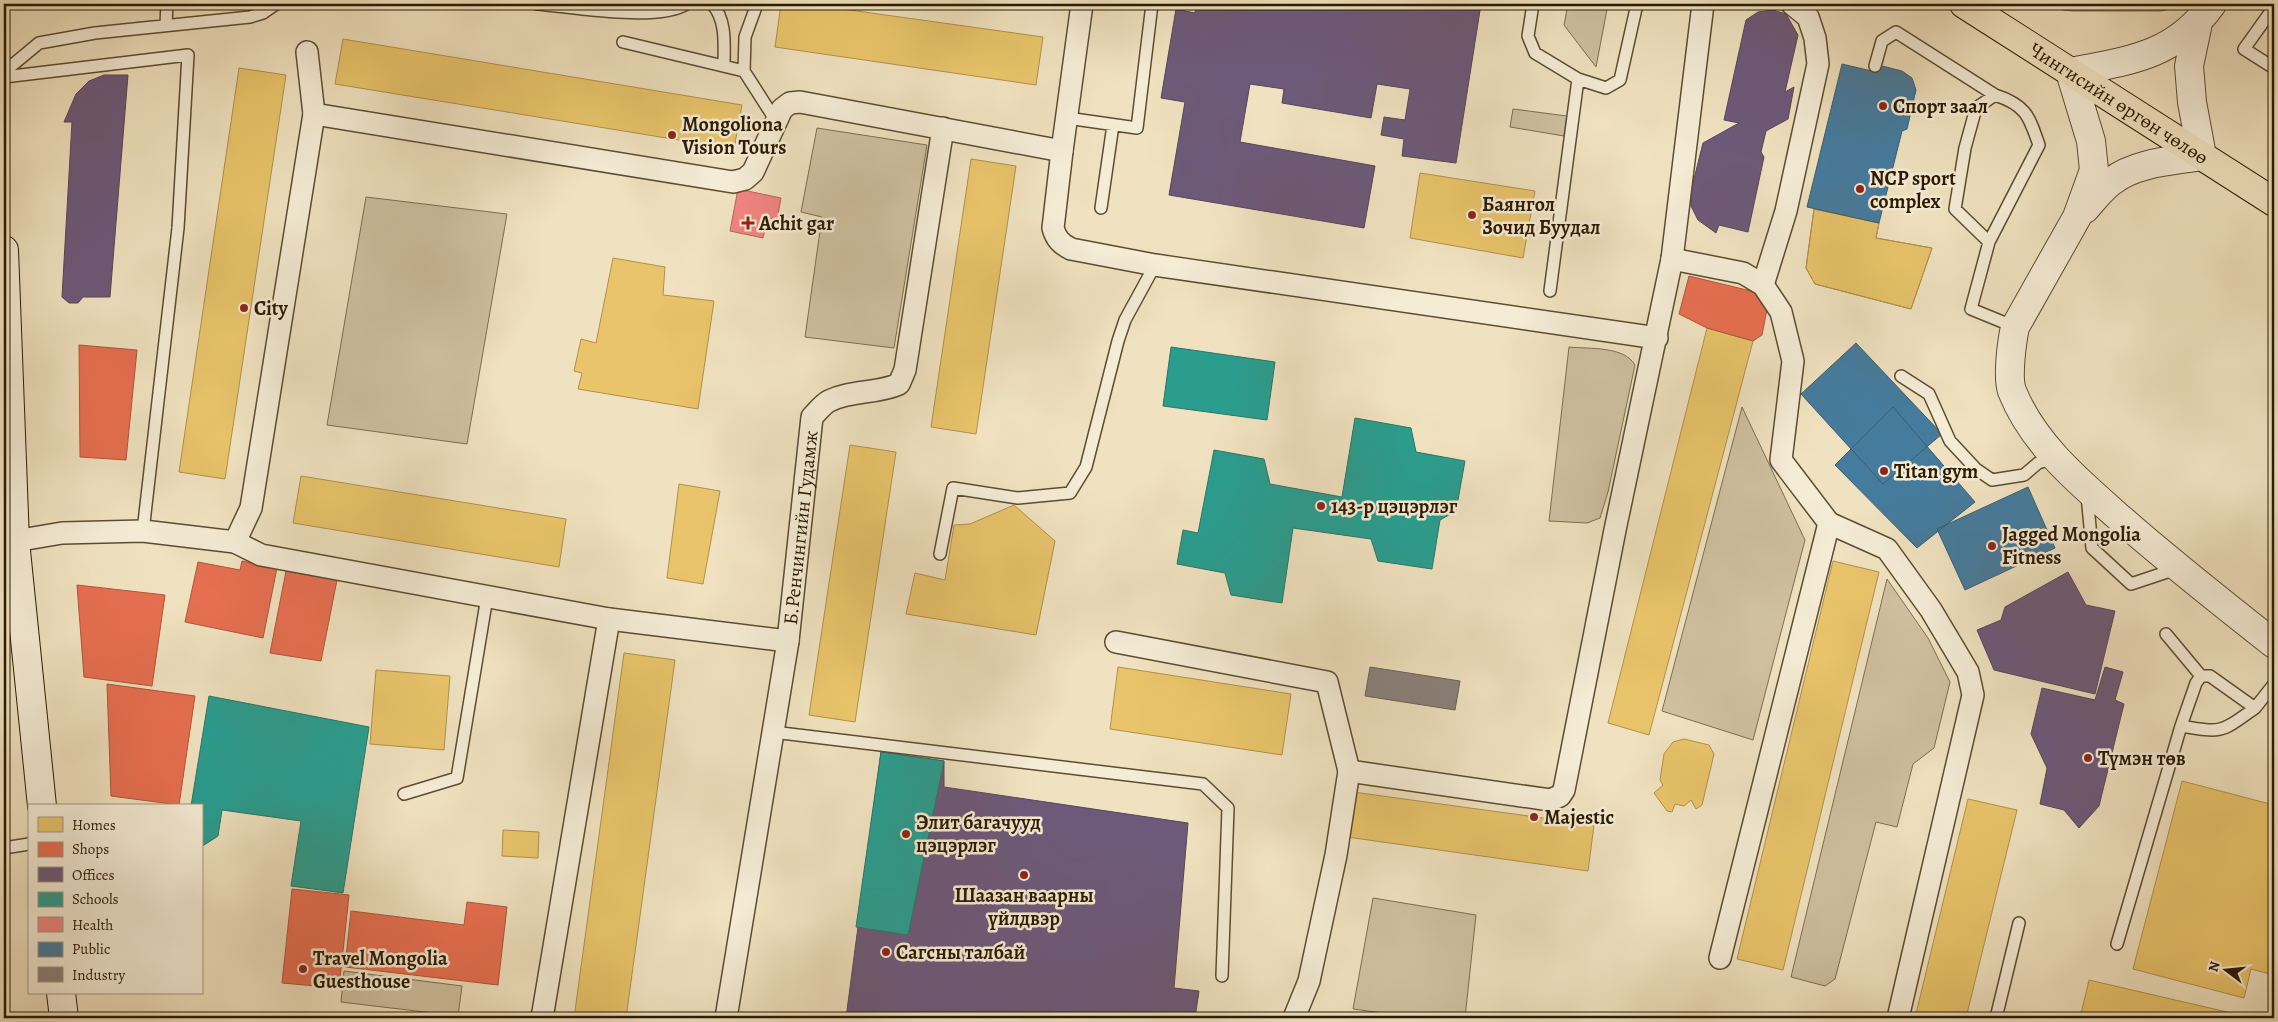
<svg xmlns="http://www.w3.org/2000/svg" width="2278" height="1022" viewBox="0 0 2278 1022" font-family="Alegreya,serif">
<style>
.green{fill:#cfc0a0;stroke:#7d6d50}
.homes{fill:#e9c46a;stroke:#b0914a}
.shops{fill:#e76f51;stroke:#af5639}
.offices{fill:#6d597a;stroke:#594656}
.schools{fill:#2a9d8f;stroke:#2a7664}
.health{fill:#f28482;stroke:#b6645b}
.public{fill:#457b9d;stroke:#3d5e6e}
.industry{fill:#8a817c;stroke:#6e6257}
.lines{fill:none;stroke-linecap:round;stroke-linejoin:round}
.service-casing{stroke:#5c4c31;stroke-width:14}
.minor-casing{stroke:#5c4c31;stroke-width:24}
.tertiary-casing{stroke:#5c4c31;stroke-width:30}
.secondary-casing{stroke:#2b1a01;stroke-width:30}
.trunk-casing{stroke:#2b1a01;stroke-width:30}
.service{stroke:#f5ecd6;stroke-width:11}
.minor{stroke:#f5ecd6;stroke-width:21}
.tertiary{stroke:#f5ecd6;stroke-width:28}
.secondary{stroke:#f5ecd6;stroke-width:28}
.trunk{stroke:#f0e2c0;stroke-width:28}
.poi-dot{fill:#8f2418;stroke:#f5ecd6;stroke-width:2}
.labels{text-anchor:middle;dominant-baseline:central;stroke-width:5;stroke-linejoin:round;paint-order:stroke}
.street-label{font-size:20px;fill:#2b1a01;stroke:#f5ecd6}
.poi-label{font-size:20px;font-weight:bold;fill:#2b1a01;stroke:#f5ecd6;text-anchor:start}
</style>
<rect width="100%" height="100%" fill="#f0e2c0"/>
<filter id="stains"><feTurbulence type="fractalNoise" baseFrequency=".004" numOctaves="4"/><feColorMatrix values="0 0 0 0 .2 0 0 0 0 .09 0 0 0 0 .02 0 0 0 .5 -.17"/></filter>
<radialGradient id="worn" r=".72"><stop offset=".6" stop-color="#630" stop-opacity="0"/><stop offset="1" stop-color="#630" stop-opacity=".3"/></radialGradient>
<path class="green" d="M1568 4H1608L1596 67 1564 25Z
M2050 4H2177L2166 10 2161 11H2073L2063 10Z
M1513 109 1567 116 1564 136 1510 127Z
M817 128 927 145 894 348 805 337 822 217 801 212Z
M366 197 507 214 467 444 327 425Z
M1569 347C1590 349 1624 346 1635 365L1608 492 1600 518 1587 523 1549 521Z
M1742 407 1805 540 1753 740 1662 711Z
M1887 579 1928 638 1950 682 1934 748 1913 764 1897 827 1876 822 1835 979 1825 986 1791 977Z
M1373 898 1476 915 1465 1018H1419L1353 1009Z
M344 971 462 986 458 1016 341 1002Z"/>
<path class="homes" d="M781 4H807L1043 37 1036 85 775 47Z
M343 39 742 105 734 149 335 84Z
M239 68 286 75 225 479 179 472Z
M971 159 1016 166 976 434 931 427Z
M1420 173 1535 191 1523 258 1410 238Z
M1814 209 1879 223 1876 238 1932 248 1911 309 1815 284 1806 268Z
M1814 209 1879 223 1876 238 1932 248 1911 309 1815 284 1806 268Z
M613 258 665 267 663 295 714 301 698 409 578 389 582 373 574 371 581 339 596 343Z
M1707 328 1753 341 1649 735 1608 723Z
M850 445 896 452 855 722 809 715Z
M301 476 566 519 559 567 293 523Z
M679 484 720 491 703 584 667 578Z
M1014 505 1055 541 1036 635 906 614 915 573 945 580 954 525 970 524Z
M1833 561 1879 572 1783 970 1737 959Z
M624 653 675 660 626 1018H574Z
M1118 667 1291 694 1282 755 1110 729Z
M376 670 450 676 444 750 370 744Z
M1684 739 1709 745 1714 754 1702 805 1696 809 1691 800 1684 806 1675 804 1672 812 1667 811 1654 793 1663 785 1660 780 1664 754 1673 742Z
M2182 781 2274 805V975L2251 969 2244 998 2133 969Z
M1353 792 1594 825 1588 871 1347 837Z
M1968 799 2017 810 1966 1018H1915Z
M503 830 539 832 538 858 502 856Z
M2089 980 2253 1018H2080Z"/>
<path class="shops" d="M1689 276 1755 292 1767 309 1762 335 1753 341 1707 328 1679 314Z
M79 345 137 350 126 460 80 457Z
M242 561 277 568 263 638 185 622 198 562 240 570Z
M287 566 338 575 321 661 270 653Z
M77 585 165 595 152 686 84 677Z
M107 684 195 696 179 805 111 796Z
M292 889 349 895 339 988 282 983Z
M467 902 507 907 498 985 345 967 351 911 464 925Z"/>
<path class="offices" d="M221 4H255V8Z
M1196 4H1481L1456 163 1402 156 1404 139 1381 135 1384 117 1405 120 1410 89 1377 84 1371 118 1282 103 1284 89 1250 84 1240 142 1375 166 1364 228 1169 195 1185 102 1161 98 1176 9 1195 13Z
M1773 10 1786 14 1798 35 1785 92 1794 87 1788 119 1766 131 1761 152 1764 157 1748 232 1719 225 1716 233 1698 220 1691 206V191L1703 143 1739 123 1724 120 1746 20 1758 12Z
M104 75H128L110 297H83L78 303H69L62 297 72 122H64L76 94 89 81Z
M2068 572 2086 605 2115 611 2095 694 1994 670 1977 630 2001 620 2005 607Z
M2105 667 2123 672 2115 700 2124 704 2099 806 2079 828 2064 810 2040 804 2047 768 2031 734 2042 688 2095 700Z
M881 752 944 761V787L1188 823 1174 988 1199 991 1195 1018H846Z"/>
<path class="schools" d="M1171 347 1275 362 1267 420 1163 406Z
M1355 418 1411 428 1416 452 1465 461 1456 511 1440 520 1432 569 1378 561 1371 539 1293 528 1282 603 1231 595 1225 573 1177 564 1183 530 1198 533 1214 450 1264 459 1270 484 1342 497Z
M209 696 369 727 343 893 291 886 301 821 222 810 218 836 201 847V806H191Z
M881 752 944 761 908 935 856 927Z"/>
<path class="health" d="M738 189 781 198 777 220 768 218 763 238 730 231Z"/>
<path class="public" d="M1842 64 1876 72 1878 65 1902 71 1912 78 1916 90 1907 129 1902 131 1879 223 1807 207Z
M1856 343 1942 434 1883 484 1801 394Z
M1893 407 1975 502 1917 548 1835 465Z
M2028 487 2055 548 1965 590 1937 529Z"/>
<path class="industry" d="M1370 667 1460 681 1455 710 1365 696Z"/>
<g class="lines">
<g class="service-casing">
<path id="service" d="M537 4C572 7 658 22 686 4
M712 4C727 20 724 46 724 66
M757 4 745 37 744 71 776 121
M1533 4 1528 36 1535 53 1578 79 1606 88 1620 80 1637 4
M2274 7 2244 49 2274 68
M166 24 167 4
M623 42 744 71
M1875 66 1882 41 1896 32 1995 95
M4 72 39 43 95 33 250 17 263 13 276 4
M4 77 188 55 178 228 143 531
M1067 118 1137 128 1152 4
M1101 208 1113 125
M1989 242 1955 209 1965 148 1976 108 1995 95C2026 105 2029 116 2039 145L1989 242 1971 309 2015 327
M1550 291 1578 79
M1901 376 1929 394 1950 441 1976 469 1992 480 2024 475 2038 463 2054 458
M2087 495 2092 548 2131 584 2176 569
M940 554 953 488 1018 498 1070 493 1086 467 1118 341 1125 320 1155 265
M2166 634 2201 676
M2181 726C2223 733 2220 733 2255 708
M773 732 1203 784 1228 808 1222 976
M404 794 457 778 487 597
M4 848 29 844
M2117 944 2181 726 2196 683 2201 676H2210L2255 708 2274 684
M1996 1018 2019 923"/>
</g>
<g class="minor-casing">
<g id="minor">
<path d="M314 114 733 182 745 179 753 172 782 109 790 103 800 102 1062 151 1082 4"/>
<path d="M1062 151 1053 228C1056 239 1061 244 1071 249L1155 265 1657 338"/>
<path d="M1672 259 1743 273 1763 285 1781 312 1793 361 1781 460 1829 523 1887 549 1931 610 1968 672 1973 695 1898 1018"/>
<path d="M1763 285 1786 211 1818 64 1815 38 1808 17 1792 4"/>
<path d="M15 541 62 533 143 531 235 542 251 508 314 114 307 52"/>
<path d="M235 542 261 555 609 619 788 641"/>
<path d="M1116 642 1327 682 1349 771 1336 855 1309 981 1294 1018"/>
<path d="M1349 771 1550 800 1560 796 1564 790 1615 530 1672 259 1703 4"/>
<path d="M1720 958 1829 523"/>
<path d="M542 1018 609 619"/>
<path id="s1" d="M726 1018 788 641 812 417C817 412 823 404 829 401 851 390 877 394 899 384L905 370 943 128"/>
</g>
</g>
<g class="tertiary-casing">
<path id="tertiary" d="M2212 4C2175 56 2129 61 2070 72L2091 141 2094 170 2077 217 2015 327C2012 341 2007 377 2012 391 2033 444 2079 482 2121 519 2171 563 2222 603 2274 644
M2085 209C2093 200 2102 188 2112 181 2137 162 2173 161 2202 156L2192 102 2189 66 2198 23"/>
</g>
<g class="secondary-casing">
<path id="secondary" d="M4 250 15 541 42 806
M61 993 64 1018"/>
</g>
<g class="trunk-casing">
<g id="trunk">
<path id="s2" d="M1964 4 2274 202"/>
</g>
</g>
<use href="#service" class="service"/>
<use href="#minor" class="minor"/>
<use href="#tertiary" class="tertiary"/>
<use href="#secondary" class="secondary"/>
<use href="#trunk" class="trunk"/>
</g>
<g class="poi-dot">
<circle cx="1883" cy="106" r="5"/>
<circle cx="672" cy="135" r="5"/>
<circle cx="1860" cy="189" r="5"/>
<circle cx="1472" cy="215" r="5"/>
<path d="M745.5 215.5h5v5h5v5h-5v5h-5v-5h-5v-5h5z"/>
<circle cx="244" cy="308" r="5"/>
<circle cx="1884" cy="471" r="5"/>
<circle cx="1321" cy="506" r="5"/>
<circle cx="1992" cy="546" r="5"/>
<circle cx="2088" cy="758" r="5"/>
<circle cx="1534" cy="817" r="5"/>
<circle cx="906" cy="834" r="5"/>
<circle cx="1024" cy="875" r="5"/>
<circle cx="886" cy="952" r="5"/>
<circle cx="303" cy="969" r="5"/>
</g>
<g class="labels">
<g class="street-label">
<text stroke="none"><textPath href="#s2" startOffset="184">Чингисийн өргөн чөлөө</textPath></text>
<text stroke="none"><textPath href="#s1" startOffset="496">Б.Ренчингийн Гудамж</textPath></text>
</g>
<g class="poi-label">
<text x="1893" y="106">Спорт заал</text>
<text x="682" y="124">Mongoliona<tspan x="682" dy="23">Vision Tours</tspan></text>
<text x="1870" y="178">NCP sport<tspan x="1870" dy="23">complex</tspan></text>
<text x="1482" y="204">Баянгол<tspan x="1482" dy="23">Зочид Буудал</tspan></text>
<text x="759" y="223">Achit gar</text>
<text x="254" y="308">City</text>
<text x="1894" y="471">Titan gym</text>
<text x="1331" y="506">143-р цэцэрлэг</text>
<text x="2002" y="534">Jagged Mongolia<tspan x="2002" dy="23">Fitness</tspan></text>
<text x="2098" y="758">Түмэн төв</text>
<text x="1544" y="817">Majestic</text>
<text x="916" y="822">Элит багачууд<tspan x="916" dy="23">цэцэрлэг</tspan></text>
<text x="1024" y="895" text-anchor="middle">Шаазан ваарны<tspan x="1024" dy="23">үйлдвэр</tspan></text>
<text x="896" y="952">Сагсны талбай</text>
<text x="313" y="958">Travel Mongolia<tspan x="313" dy="23">Guesthouse</tspan></text>
</g>
</g>
<rect width="2278" height="1022" fill="none" stroke="#f0e2c0" stroke-width="20"/>
<rect x="5" y="5" width="2268" height="1012" fill="none" stroke="#2b1a01" stroke-width="2.5"/>
<rect x="10" y="10" width="2258" height="1002" fill="none" stroke="#2b1a01"/>
<rect x="28" y="804" width="175" height="190" fill="#f5ecd6" stroke="#a49881"/>
<rect x="38" y="817" width="25" height="15" fill="#e9c46a" stroke="#a49881"/>
<text x="72" y="830" font-size="15" fill="#2b1a01">Homes</text>
<rect x="38" y="842" width="25" height="15" fill="#e76f51" stroke="#a49881"/>
<text x="72" y="854" font-size="15" fill="#2b1a01">Shops</text>
<rect x="38" y="867" width="25" height="15" fill="#6d597a" stroke="#a49881"/>
<text x="72" y="880" font-size="15" fill="#2b1a01">Offices</text>
<rect x="38" y="892" width="25" height="15" fill="#2a9d8f" stroke="#a49881"/>
<text x="72" y="904" font-size="15" fill="#2b1a01">Schools</text>
<rect x="38" y="917" width="25" height="15" fill="#f28482" stroke="#a49881"/>
<text x="72" y="930" font-size="15" fill="#2b1a01">Health</text>
<rect x="38" y="942" width="25" height="15" fill="#457b9d" stroke="#a49881"/>
<text x="72" y="954" font-size="15" fill="#2b1a01">Public</text>
<rect x="38" y="967" width="25" height="15" fill="#8a817c" stroke="#a49881"/>
<text x="72" y="980" font-size="15" fill="#2b1a01">Industry</text>
<g transform="translate(2226 970) rotate(286)" stroke="#f5ecd6" stroke-width="4" paint-order="stroke">
<path d="M0-4L9 19L0 12L-9 19Z" fill="#2b1a01"/>
<text y="-8" font-size="14" font-weight="bold" text-anchor="middle" fill="#2b1a01">N</text>
</g>
<rect width="100%" height="100%" filter="url(#stains)"/>
<rect width="100%" height="100%" fill="url(#worn)"/>
</svg>
